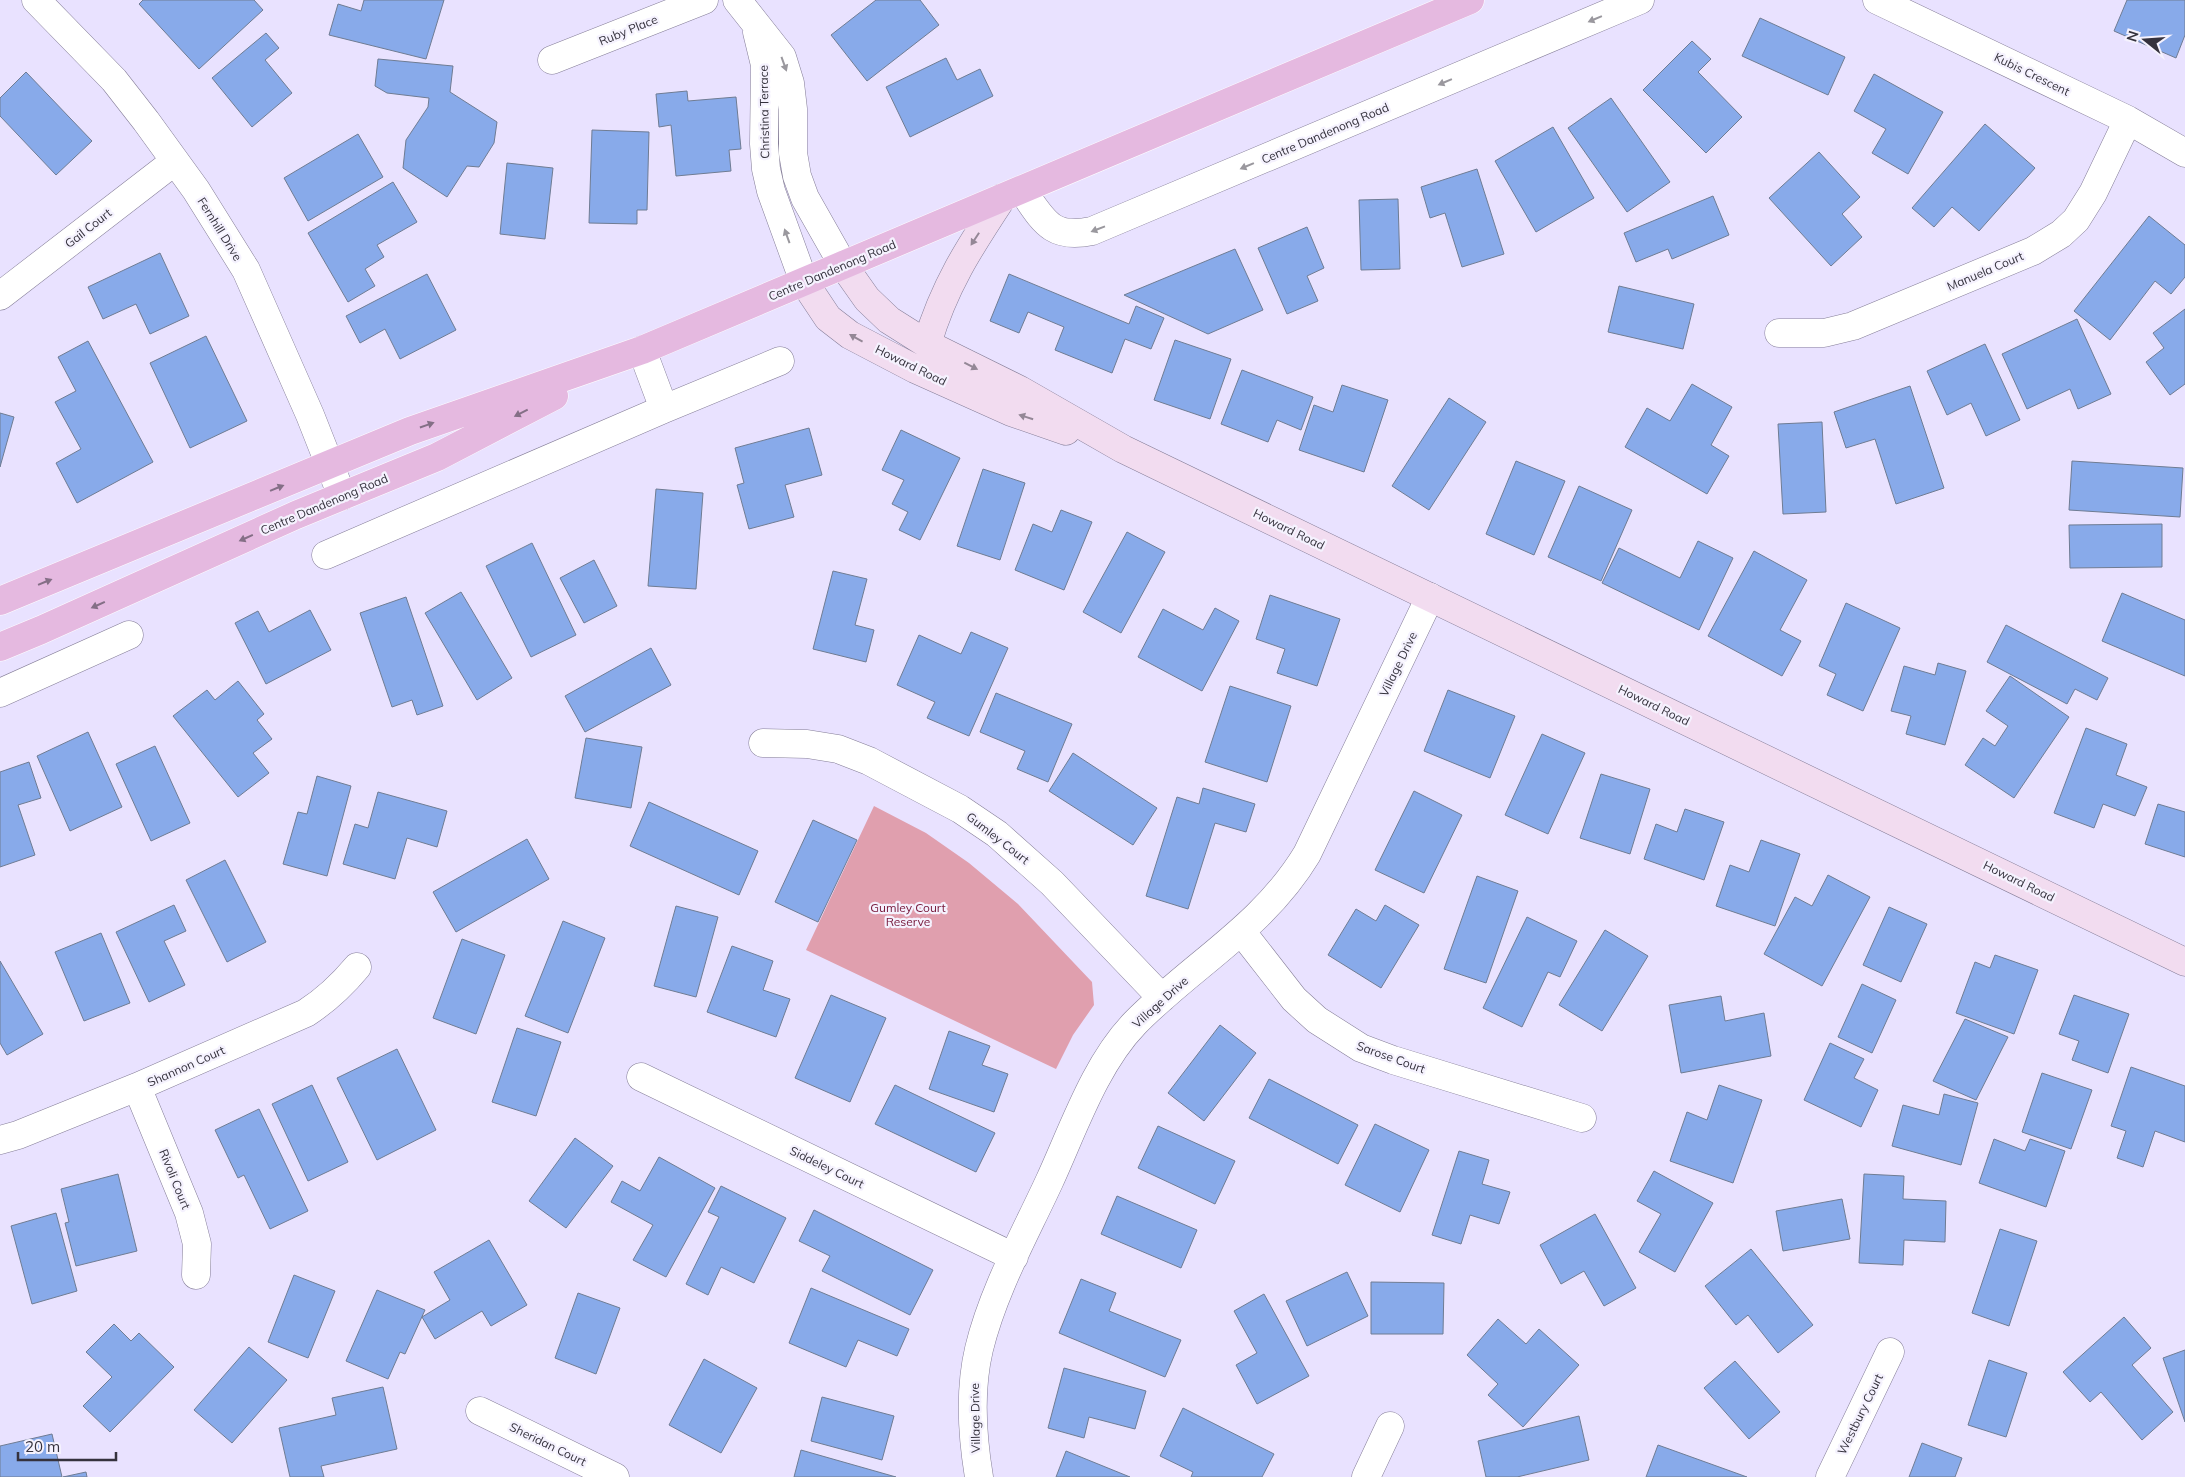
<svg xmlns="http://www.w3.org/2000/svg" width="2185" height="1477" viewBox="0 0 2185 1477" font-family="Mulish,sans-serif">
<style>
.green{fill:#e09fae}
.building{fill:#88aaea;stroke:#6f7c93}
.lines{fill:none;stroke-linecap:round;stroke-linejoin:round}
.street-casing{stroke:#857e98;stroke-width:29}
.secondary-casing{stroke:#857e98;stroke-width:29}
.primary-casing{stroke:#fff;stroke-width:29}
.street{stroke:#fff;stroke-width:28}
.secondary{stroke:#f2dcf0;stroke-width:28}
.primary{stroke:#e5b9e0;stroke-width:28}
.oneway{fill:#9a989e}
.oneway2{fill:#948796}
.oneway3{fill:#846f86}
.labels{text-anchor:middle;dominant-baseline:central;stroke-width:4.5;stroke-linejoin:round;paint-order:stroke}
.street-label{font-size:12px;fill:#35323d;stroke:#f5f2fe}
.park-label{font-size:12px;fill:#751639;stroke:#f5f2fe}
</style>
<rect width="100%" height="100%" fill="#e9e2ff"/>
<path class="green" d="M874 806 926 833 969 863 1018 904 1092 982 1094 1005 1073 1035 1056 1069 806 950Z"/>
<path class="building" d="M143 0H254L263 10 199 69 139 4Z
M364 0H444L426 59 329 35 338 4 361 11Z
M876 0H920L939 25 867 81 831 35Z
M2127 0H2185V35L2176 58 2114 31Z
M1760 18 1845 57 1828 95 1742 56Z
M266 33 279 48 265 60 292 93 252 127 212 78Z
M1692 41 1711 59 1698 72 1742 117 1706 153 1643 90Z
M946 58 957 80 980 69 993 96 910 137 886 87Z
M378 59 453 66 450 92 497 122 494 143 479 167 467 166 447 197 403 168 406 140 428 107 429 98 387 93 375 86Z
M26 72 92 141 56 175 0 116V98Z
M1874 74 1943 112 1908 174 1872 153 1886 129 1854 111Z
M687 91 688 101 736 97 741 149 729 150 731 171 676 176 671 125 659 127 656 94Z
M1611 98 1670 182 1627 212 1568 128Z
M1985 124 2035 168 1979 231 1952 207 1934 227 1912 208Z
M1553 127 1594 198 1536 232 1495 161Z
M592 130 649 132 647 210H637V224L589 223Z
M358 134 383 177 308 221 284 178Z
M1819 152 1860 197 1842 214 1862 237 1831 266 1769 198Z
M507 163 553 168 545 239 500 234Z
M1477 169 1504 254 1462 267 1445 213 1430 218 1421 187Z
M393 182 417 222 377 245 384 257 365 269 375 286 348 302 308 233Z
M1713 196 1729 235 1672 259 1668 249 1636 262 1624 233Z
M1398 199 1400 269 1361 270 1359 200Z
M2149 216 2185 245V277L2171 294 2155 281 2110 340 2074 311Z
M1307 227 1324 268 1307 276 1318 301 1287 314 1258 248Z
M1235 249 1263 310 1208 334 1124 295Z
M160 253 189 316 150 334 136 304 103 319 88 287Z
M427 274 456 330 400 359 385 329 360 343 346 316Z
M1009 274 1129 324 1136 306 1164 318 1151 349 1125 339 1112 373 1055 350 1064 327 1028 312 1019 333 990 321Z
M1619 286 1694 304 1683 349 1608 332Z
M2185 309V384L2170 395 2146 362 2164 348 2153 333Z
M2077 319 2111 394 2078 409 2070 389 2027 409 2002 354Z
M206 336 247 421 190 448 150 363Z
M1175 340 1231 359 1210 419 1154 400Z
M88 341 153 462 77 503 56 463 81 449 55 402 76 391 58 357Z
M1985 344 2020 420 1986 436 1971 403 1947 415 1927 371Z
M1242 370 1313 397 1301 430 1277 420 1268 442 1221 424Z
M1692 384 1732 407 1711 445 1729 456 1707 494 1625 447 1647 408 1670 421Z
M1342 385 1388 400 1364 472 1299 450 1314 405 1333 412Z
M1910 386 1944 488 1896 504 1875 439 1846 448 1834 412Z
M1449 398 1486 422 1429 510 1392 486Z
M0 413 14 417 0 467Z
M1822 422 1826 512 1783 514 1778 424Z
M809 428 822 475 785 485 794 517 749 529 737 485 744 483 735 448Z
M901 430 960 458 920 540 899 530 908 512 892 504 904 480 882 470Z
M1516 461 1565 481 1534 555 1486 534Z
M2072 461 2183 468 2180 517 2069 510Z
M983 469 1025 483 1000 560 957 546Z
M1579 486 1632 510 1601 581 1548 557Z
M656 489 703 493 696 589 648 586Z
M1061 510 1092 522 1064 590 1015 570 1033 524 1052 532Z
M2162 524V567L2070 568 2069 525Z
M1127 532 1165 552 1121 633 1083 612Z
M1698 541 1733 558 1699 630 1602 583 1619 548 1680 578Z
M532 543 576 635 531 657 486 566Z
M1754 551 1807 580 1780 630 1801 641 1782 676 1708 636Z
M594 560 617 606 584 623 560 578Z
M833 571 867 579 855 625 874 630 866 662 813 649Z
M461 592 512 678 477 700 425 613Z
M2122 593 2185 620V676L2102 641Z
M1270 595 1340 619 1317 686 1277 673 1285 649 1256 639Z
M406 597 443 706 417 715 412 700 392 707 360 613Z
M1846 603 1900 628 1863 711 1827 695 1836 674 1819 666Z
M1215 608 1239 621 1202 691 1138 657 1163 609 1203 630Z
M310 610 331 650 266 684 235 623 258 611 269 632Z
M2006 625 2108 678 2097 700 2075 689 2067 704 1987 662Z
M971 632 1008 648 969 736 927 718 935 702 897 685 919 635 961 654Z
M651 648 671 685 585 732 565 696Z
M1938 663 1966 671 1945 745 1906 734 1911 716 1891 711 1904 666 1935 675Z
M2010 676 2069 717 2014 798 1965 765 1983 738 1995 746 2008 726 1986 711Z
M238 681 264 714 257 720 272 739 253 753 269 773 238 797 173 716 207 690 215 700Z
M1230 686 1291 706 1267 782 1205 762Z
M1448 690 1515 716 1490 778 1424 751Z
M996 693 1072 724 1048 782 1017 769 1025 751 980 732Z
M2086 728 2127 744 2116 775 2147 787 2135 816 2103 804 2094 828 2054 813Z
M88 732 122 807 70 831 37 756Z
M1542 734 1585 753 1548 834 1505 815Z
M586 738 642 747 631 808 575 798Z
M155 746 190 823 151 841 116 764Z
M1073 753 1157 808 1133 845 1049 791Z
M29 762 41 798 18 805 35 855 0 867V772Z
M1601 774 1650 789 1630 854 1580 838Z
M317 776 351 786 327 876 283 864 298 812 307 814Z
M1203 788 1255 804 1246 832 1215 823 1188 909 1146 896 1177 797 1199 804Z
M1414 791 1462 815 1424 893 1375 870Z
M378 792 447 811 437 847 407 838 395 879 343 864 355 824 368 828Z
M649 802 758 851 739 895 630 846Z
M2158 804 2185 812V857L2145 844Z
M1685 809 1724 822 1704 880 1644 859 1656 824 1677 832Z
M813 820 857 840 818 922 775 902Z
M527 839 549 879 456 932 433 892Z
M1761 840 1800 854 1775 926 1716 906 1730 865 1749 872Z
M225 860 266 942 227 962 186 880Z
M1828 875 1870 897 1822 986 1764 954 1795 897 1812 906Z
M1477 876 1518 891 1486 983 1444 969Z
M174 905 186 931 164 941 185 985 149 1002 116 932Z
M1385 905 1419 925 1381 988 1328 955 1356 909 1376 921Z
M676 906 718 917 696 997 654 986Z
M1889 907 1927 924 1901 982 1863 965Z
M1527 917 1577 941 1560 977 1548 972 1522 1027 1483 1008Z
M563 921 605 938 568 1033 525 1016Z
M1605 930 1648 956 1602 1031 1559 1005Z
M101 933 130 1003 84 1021 55 952Z
M462 939 505 955 476 1034 433 1018Z
M732 946 773 961 763 990 790 999 776 1037 707 1012Z
M1995 955 2038 970 2014 1034 1956 1013 1975 962 1990 968Z
M0 961 43 1034 7 1055 0 1043Z
M1862 984 1896 1000 1872 1053 1838 1037Z
M831 995 886 1018 850 1102 795 1078Z
M2074 995 2129 1014 2108 1073 2072 1060 2079 1041 2059 1034Z
M1721 996 1725 1021 1764 1013 1771 1056 1681 1073 1669 1005Z
M1965 1019 2008 1037 1976 1100 1933 1081Z
M1220 1025 1256 1053 1204 1121 1168 1093Z
M517 1028 561 1042 536 1116 492 1102Z
M949 1031 990 1046 982 1065 1008 1074 994 1112 929 1089Z
M1830 1043 1864 1059 1854 1078 1878 1090 1861 1127 1804 1100Z
M397 1049 436 1130 377 1160 337 1078Z
M2131 1067 2185 1086V1142L2155 1131 2143 1167 2117 1158 2126 1131 2111 1126Z
M2042 1073 2092 1090 2071 1149 2022 1132Z
M1269 1079 1358 1125 1338 1164 1249 1118Z
M312 1085 348 1162 308 1181 272 1104Z
M895 1085 995 1133 976 1172 875 1124Z
M1719 1085 1762 1100 1733 1183 1670 1161 1687 1112 1707 1120Z
M1944 1094 1978 1103 1961 1165 1892 1146 1903 1105 1939 1115Z
M259 1109 308 1211 270 1229 244 1175 238 1178 215 1130Z
M1375 1124 1429 1150 1400 1212 1345 1185Z
M1158 1126 1235 1161 1215 1204 1138 1168Z
M575 1138 613 1166 566 1228 529 1201Z
M1994 1139 2025 1151 2030 1139 2065 1151 2046 1207 1979 1183Z
M1459 1151 1489 1160 1482 1184 1510 1192 1499 1224 1470 1215 1461 1244 1432 1235Z
M659 1157 715 1188 666 1277 633 1260 653 1225 611 1202 622 1181 640 1191Z
M1654 1171 1713 1203 1675 1272 1639 1252 1661 1214 1637 1201Z
M118 1174 137 1251 76 1266 65 1223 69 1222 61 1189Z
M1864 1174 1904 1176 1903 1199 1946 1201 1945 1242 1904 1240 1903 1265 1859 1263Z
M721 1186 786 1218 754 1283 721 1267 708 1295 686 1284 719 1217 708 1212Z
M1117 1196 1197 1230 1181 1268 1101 1234Z
M1842 1199 1850 1239 1783 1251 1776 1211Z
M814 1210 933 1270 910 1315 822 1271 830 1256 799 1241Z
M56 1213 77 1291 32 1304 11 1226Z
M1595 1214 1636 1288 1604 1306 1584 1271 1561 1284 1540 1245Z
M2000 1229 2037 1241 2009 1326 1972 1313Z
M489 1240 527 1305 491 1326 482 1311 435 1339 422 1317 450 1300 434 1272Z
M1751 1249 1813 1325 1778 1353 1748 1315 1736 1325 1705 1286Z
M1347 1272 1368 1316 1307 1346 1286 1301Z
M294 1275 335 1291 308 1358 268 1342Z
M1081 1279 1116 1293 1109 1311 1181 1340 1165 1377 1059 1333Z
M1371 1282 1444 1283 1443 1334H1371Z
M811 1288 909 1329 897 1356 858 1340 846 1367 789 1343Z
M377 1290 425 1310 405 1354 400 1352 388 1379 346 1361Z
M578 1293 620 1308 596 1374 555 1358Z
M1264 1294 1309 1376 1257 1404 1236 1365 1257 1353 1234 1311Z
M2124 1317 2151 1348 2132 1365 2173 1412 2142 1440 2101 1392 2090 1402 2063 1372Z
M1498 1319 1526 1344 1539 1329 1579 1365 1523 1427 1488 1395 1498 1384 1467 1355Z
M114 1324 131 1341 139 1333 174 1367 110 1432 83 1406 112 1377 86 1352Z
M249 1347 287 1380 232 1443 194 1410Z
M2185 1350V1422L2163 1358Z
M704 1359 757 1388 721 1453 669 1425Z
M1989 1360 2027 1373 2006 1437 1968 1425Z
M1735 1361 1780 1412 1749 1439 1704 1388Z
M1064 1368 1146 1391 1135 1429 1089 1417 1084 1438 1048 1428Z
M383 1387 397 1449 321 1466 324 1477H290L279 1428 336 1415 332 1398Z
M822 1397 894 1416 882 1460 811 1441Z
M1183 1408 1274 1454 1262 1477H1191L1193 1472 1160 1456Z
M1579 1416 1589 1460 1517 1477H1486L1478 1441Z
M52 1434 62 1477H0V1446Z
M1922 1443 1962 1458 1955 1477H1909Z
M1658 1445 1747 1477H1646Z
M801 1450 896 1477H794Z
M1066 1451 1130 1477H1056Z
M86 1472 87 1477H63Z"/>
<g class="lines">
<g class="street-casing">
<path id="street" d="M36 0 114 80 146 121 196 190 246 270 310 415 342 496
M737 0 782 57 790 83 793 109V153L797 176 805 198 843 265
M1877 0 2128 120 2185 153
M757 32 765 65 764 144 766 169 771 191 804 282
M552 60 704 0
M1022 190C1043 220 1051 240 1092 231L1640 0
M0 296 175 161
M1779 333H1824L1853 326 2033 251 2061 234 2076 220 2093 193 2128 120
M642 350 664 409
M326 555 664 409 780 361
M0 693 129 635
M763 743 807 744 838 749 869 761 960 809 997 834 1052 883 1162 998
M1241 931 1294 999 1317 1020 1361 1048 1393 1060 1582 1118
M641 1077 1014 1257
M137 1087 189 1213 197 1244 196 1275
M0 1140 18 1135 137 1087 306 1013C326 1000 342 985 357 967
M480 1411 615 1477
M979 1477C972 1435 969 1391 979 1349 993 1291 1024 1236 1049 1182 1073 1130 1095 1064 1135 1023 1193 964 1263 927 1307 854L1430 597
M1366 1477 1390 1426
M1830 1477 1890 1352"/>
</g>
<g class="secondary-casing">
<path id="secondary" d="M843 265 867 299 889 320 927 344 1020 390 1123 449 2185 962
M804 282 828 318 850 335 915 369 1011 412 1066 431
M927 344C944 286 969 248 1002 198"/>
</g>
<g class="primary-casing">
<path id="primary" d="M0 601 410 431 642 350 1470 0
M0 647 41 630 296 515 437 457 554 396"/>
</g>
<use href="#street" class="street"/>
<use href="#secondary" class="secondary"/>
<use href="#primary" class="primary"/>
</g>
<defs><path id="oneway-solid" d="M-6-.8H1V-3.2L6.5 0L1 3.2V.8H-6Z" transform="scale(1.25)"/></defs>
<g class="oneway">
<use href="#oneway-solid" transform="translate(1595 19) rotate(157)"/>
<use href="#oneway-solid" transform="translate(784 64) rotate(70)"/>
<use href="#oneway-solid" transform="translate(1445 82) rotate(157)"/>
<use href="#oneway-solid" transform="translate(1247 166) rotate(157)"/>
<use href="#oneway-solid" transform="translate(1098 229) rotate(159)"/>
<use href="#oneway-solid" transform="translate(787 236) rotate(-110)"/>
</g>
<g class="oneway2">
<use href="#oneway-solid" transform="translate(975 239) rotate(123)"/>
<use href="#oneway-solid" transform="translate(856 338) rotate(-151)"/>
<use href="#oneway-solid" transform="translate(971 366) rotate(27)"/>
<use href="#oneway-solid" transform="translate(1026 417) rotate(-162)"/>
</g>
<g class="oneway3">
<use href="#oneway-solid" transform="translate(521 413) rotate(153)"/>
<use href="#oneway-solid" transform="translate(427 425) rotate(-19)"/>
<use href="#oneway-solid" transform="translate(277 488) rotate(-22)"/>
<use href="#oneway-solid" transform="translate(246 538) rotate(156)"/>
<use href="#oneway-solid" transform="translate(45 582) rotate(-22)"/>
<use href="#oneway-solid" transform="translate(98 605) rotate(156)"/>
</g>
<g class="labels">
<g class="street-label">
<text transform="translate(628 30) rotate(-22)">Ruby Place</text>
<text transform="translate(2032 74) rotate(26)">Kubis Crescent</text>
<text transform="translate(764 112) rotate(-91)">Christina Terrace</text>
<text transform="translate(1325 133) rotate(-23)">Centre Dandenong Road</text>
<text transform="translate(88 228) rotate(-38)">Gail Court</text>
<text transform="translate(220 229) rotate(58)">Fernhill Drive</text>
<text transform="translate(832 270) rotate(-23)">Centre Dandenong Road</text>
<text transform="translate(1985 271) rotate(-23)">Manuela Court</text>
<text transform="translate(911 365) rotate(26)">Howard Road</text>
<text transform="translate(324 504) rotate(-23)">Centre Dandenong Road</text>
<text transform="translate(1289 529) rotate(26)">Howard Road</text>
<text transform="translate(1398 664) rotate(-64)">Village Drive</text>
<text transform="translate(1654 705) rotate(26)">Howard Road</text>
<text transform="translate(998 838) rotate(38)">Gumley Court</text>
<text transform="translate(2019 881) rotate(26)">Howard Road</text>
<text transform="translate(1160 1002) rotate(-42)">Village Drive</text>
<text transform="translate(1391 1057) rotate(20)">Sarose Court</text>
<text transform="translate(186 1066) rotate(-24)">Shannon Court</text>
<text transform="translate(827 1167) rotate(26)">Siddeley Court</text>
<text transform="translate(175 1179) rotate(68)">Rivoli Court</text>
<text transform="translate(1860 1414) rotate(-64)">Westbury Court</text>
<text transform="translate(975 1418) rotate(-91)">Village Drive</text>
<text transform="translate(548 1444) rotate(26)">Sheridan Court</text>
</g>
<g class="park-label">
<text x="908" y="907">Gumley Court<tspan x="908" dy="14">Reserve</tspan></text>
</g>
</g>
<g transform="translate(2145 40) rotate(287)" stroke="#f5f2fe" stroke-width="4" paint-order="stroke">
<path d="M0-4L9 19L0 12L-9 19Z" fill="#35323d"/>
<text y="-8" font-size="14" font-weight="bold" text-anchor="middle" fill="#35323d">N</text>
</g>
<path d="M18 1452v8h98v-8" fill="none" stroke="#35323d" stroke-width="2.5"/>
<text x="25" y="1452" font-size="15" fill="#35323d" stroke="#f5f2fe" stroke-width="4" paint-order="stroke">20 m</text>
</svg>
